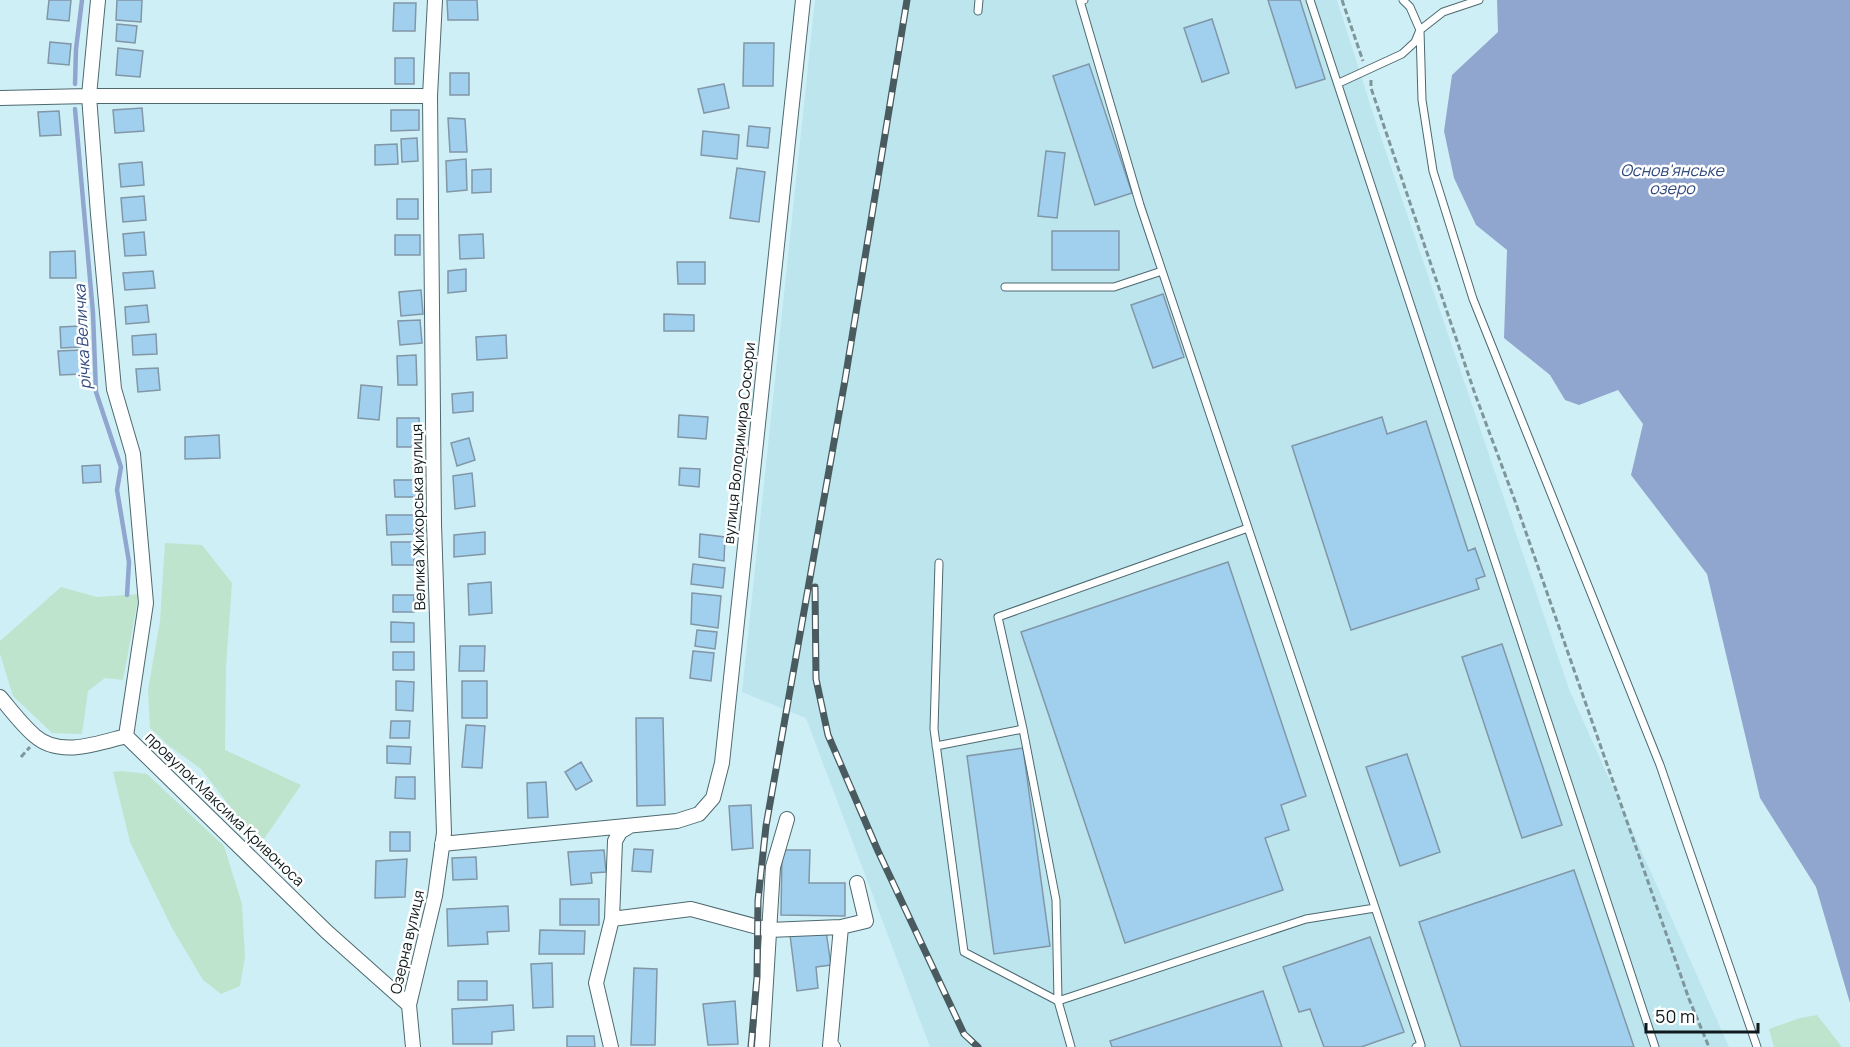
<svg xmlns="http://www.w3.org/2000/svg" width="1850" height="1047" viewBox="0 0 1850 1047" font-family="Manrope,sans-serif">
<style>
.built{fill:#bce5ee}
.green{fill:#bfe4ce}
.water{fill:#91a6cf}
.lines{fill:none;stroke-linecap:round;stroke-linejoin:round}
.stream{stroke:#91a6cf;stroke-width:4.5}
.building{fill:#a1cfee;stroke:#8197a7;stroke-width:1.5}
.lane-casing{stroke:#4d696f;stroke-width:9}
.street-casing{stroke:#4d696f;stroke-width:16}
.path{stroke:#7e959a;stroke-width:3;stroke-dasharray:6 3;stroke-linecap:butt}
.lane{stroke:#fff;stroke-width:7}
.street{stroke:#fff;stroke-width:14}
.rail-casing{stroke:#495b5f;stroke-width:7}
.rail{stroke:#fff;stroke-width:4.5;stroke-dasharray:14;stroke-linecap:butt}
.labels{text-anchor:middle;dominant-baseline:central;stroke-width:5;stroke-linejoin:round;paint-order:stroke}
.street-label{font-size:15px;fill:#0e1a1c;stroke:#fff}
.water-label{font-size:16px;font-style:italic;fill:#314a7f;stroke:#fff}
</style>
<rect width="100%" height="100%" fill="#cfeff6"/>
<path class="built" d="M815 0H1337L1377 126 1569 689 1729 1047H930L806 718 742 692Z"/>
<path class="green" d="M165 543 202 545 232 583 226 667 225 750 301 785 260 845 201 769 168 745 150 728 148 690 160 621Z
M61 587 97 597 139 594 123 680 105 678 88 691 82 734 52 733 13 696 0 654V641Z
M122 771 147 774 224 846 242 904 245 957 240 986 221 994 203 980 172 928 130 842 113 772Z
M1817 1015 1842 1047H1774L1769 1029 1800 1018Z"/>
<path class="water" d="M1497 0H1850V1003L1816 887 1760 798 1707 574 1631 475 1643 424 1618 390 1579 405 1565 400 1550 375 1504 338 1507 250 1476 225 1454 178 1444 131 1452 75 1498 32Z"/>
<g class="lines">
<path class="stream" d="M75 84 76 49 82 0
M75 109 93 313 96 392 121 467 117 490 129 562 127 595"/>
</g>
<path class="building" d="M49 0H71L69 21 47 19Z
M117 0H142L141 22 116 20Z
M447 0H477L478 20H448Z
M1268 0H1300L1325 79 1296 88Z
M394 3H416L415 31H393Z
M1212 19 1229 73 1202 82 1184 28Z
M117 24 137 26 135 43 116 41Z
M50 42 71 44 69 65 48 63Z
M744 43H774L773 86H743Z
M118 48 143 51 140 77 116 75Z
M395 58H414V84H395Z
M1089 64 1132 193 1095 205 1053 76Z
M450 73H469V95H450Z
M724 84 729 108 704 113 698 89Z
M142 108 144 131 115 133 113 110Z
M391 110H419V130L391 131Z
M59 111 61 135 40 136 38 112Z
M448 118 465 119 467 152H450Z
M749 126 770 128 768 148 747 146Z
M703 131 739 135 737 159 701 155Z
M417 138 418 161 402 162 401 139Z
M397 144 398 164 375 165V145Z
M1046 151 1065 153 1057 218 1038 216Z
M466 159 467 190 447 192 446 161Z
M142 162 144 185 121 187 119 164Z
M737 168 765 172 759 222 730 218Z
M491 169V192L472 193V170Z
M144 196 146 220 123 222 121 198Z
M397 199H418V219H397Z
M1052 231H1119V270H1052Z
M144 232 146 255 125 256 123 234Z
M483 234 484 258 460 259 459 235Z
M395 235H420V255H395Z
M75 251 76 278H50V252Z
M677 262H705V284H678Z
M466 269V291L448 293V271Z
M153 271 155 288 125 290 123 273Z
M421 290 423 314 401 316 399 292Z
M1163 294 1184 357 1153 368 1131 305Z
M147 305 149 322 126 324 125 307Z
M664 314 694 315V331H664Z
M420 320 422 343 400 345 398 321Z
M80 326 81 347 61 348 60 327Z
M156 334 157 354 133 355 132 336Z
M506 335 507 358 477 360 476 337Z
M81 350 82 374 60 375 58 351Z
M416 355 417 385H398L397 356Z
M158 368 160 390 138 392 136 369Z
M361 385 382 387 379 420 358 418Z
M473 392V411L453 413 452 394Z
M679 415 708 417 706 439 678 437Z
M1382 417 1387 434 1426 421 1468 551 1475 548 1485 576 1476 579 1479 589 1351 630 1292 446Z
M397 418H419L420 447H397Z
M219 435 220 458 185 459V437Z
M469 438 475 460 457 466 451 443Z
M100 465 101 482 83 483 82 466Z
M680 468 700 469 699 487 679 485Z
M472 473 475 506 455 509 453 476Z
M394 480H418V497H395Z
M386 515H414V534L387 535Z
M485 532V554L454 557V535Z
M700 534 725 537 724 561 699 557Z
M391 542H414V565H392Z
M1228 562 1306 796 1281 805 1289 830 1265 838 1283 890 1125 943 1021 632Z
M693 564 725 568 723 588 691 584Z
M491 582 492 613 469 615 468 584Z
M692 593 721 596 718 628 691 624Z
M393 595H414V612H393Z
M391 622 414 623V642H391Z
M697 630 717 632 715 649 695 646Z
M1502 644 1562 825 1522 838 1462 657Z
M460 646H485L484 671H459Z
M693 651 714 653 711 681 690 678Z
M393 652H414V670H393Z
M396 681 414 682 413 711 396 710Z
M462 681H487V718H462Z
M636 718H663L665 805 637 806Z
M391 721H410L409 738H390Z
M466 725 485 726 482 768 462 767Z
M387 746 411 747 410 764 387 763Z
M1023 748 1050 946 994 954 967 756Z
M1407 754 1440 852 1400 866 1366 767Z
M581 762 592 781 576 790 565 772Z
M396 777H415V799L395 798Z
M546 782 548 817 528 818 527 783Z
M751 805 753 848 732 850 729 806Z
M390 832H410V851H390Z
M634 849 653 850 651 872 632 871Z
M604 850 606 872 591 873 592 883 571 885 568 852Z
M782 850H810L809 883H845V916L781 915Z
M476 857 477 879 453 880 452 858Z
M407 859 405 897 375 898 376 861Z
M1574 870 1634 1047H1461L1419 922Z
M560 899H599V925H560Z
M508 906 509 931 487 932 488 944 448 946 447 909Z
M540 930 585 931 584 954H539Z
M826 931 831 965 816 967 818 988 797 991 790 935Z
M1370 937 1404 1032 1361 1047H1324L1310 1009 1299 1012 1283 967Z
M552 963 553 1007 533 1008 531 964Z
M634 968 657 969 655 1045H631Z
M458 981H487V1000H458Z
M1263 991 1282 1047H1112L1110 1041Z
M735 1001 738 1044 708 1045 703 1004Z
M513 1005 514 1030 492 1032V1044H453L452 1009Z
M567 1036H594L595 1047H567Z"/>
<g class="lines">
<g class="lane-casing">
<path id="lane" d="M1084 0 1080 1 1140 205 1421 1045 1416 1047
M1310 0 1655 1047
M1403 0 1410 7 1420 30 1422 100 1433 171 1473 299 1660 765 1757 1047
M978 11 979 0
M1339 83 1402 54 1415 42 1420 30 1443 12 1479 0
M1005 287H1114L1162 271
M939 563 934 729 964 952 1058 1001 1056 900 1023 729
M936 746 1023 729 998 617 1248 528
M1071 1047 1058 1001 1306 919 1375 908"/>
</g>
<g class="street-casing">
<path id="street" d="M98 0 89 96 98 214 114 389 133 454 146 603 126 736
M0 98 89 96H430
M0 697C11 710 22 725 35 736 60 758 99 743 126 736
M126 736 327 932 409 1005
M442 844 677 821 699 814 713 798 722 763 803 0
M612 919 691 909 769 930 841 927 866 921 857 883
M413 1047 409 1005 435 896 444 833 434 524 430 96 435 0
M611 1047 596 983 612 919 615 841 620 832 630 826
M762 1047 773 867 787 819
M833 1047 830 1046 841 927"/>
</g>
<path class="path" d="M1342 0 1363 61
M1371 80V88L1475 394 1515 501 1689 999 1709 1047
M21 757 30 747"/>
<use href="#lane" class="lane"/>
<use href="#street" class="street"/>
<g class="rail-casing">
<path id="rail" d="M815 587 816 679 828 735 878 851 964 1034 978 1047
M751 1047 757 977 758 900 766 826 845 380 907 0"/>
</g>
<use href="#rail" class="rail"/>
</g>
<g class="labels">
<g class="street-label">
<text transform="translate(739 443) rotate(-84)">вулиця Володимира Сосюри</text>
<text transform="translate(418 517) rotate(-91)">Велика Жихорська вулиця</text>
<text transform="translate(225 809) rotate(44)">провулок Максима Кривоноса</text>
<text transform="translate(407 942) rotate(-77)">Озерна вулиця</text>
</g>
<g class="water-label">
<text x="1672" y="170">Основ'янське<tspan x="1672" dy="18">озеро</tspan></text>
<text transform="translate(82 337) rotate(-93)">річка Величка</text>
</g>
</g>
<path d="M1646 1023v9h112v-9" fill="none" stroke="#0e1a1c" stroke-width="3"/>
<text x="1655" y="1023" font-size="18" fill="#0e1a1c" stroke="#ffffff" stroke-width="4.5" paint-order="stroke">50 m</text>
</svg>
